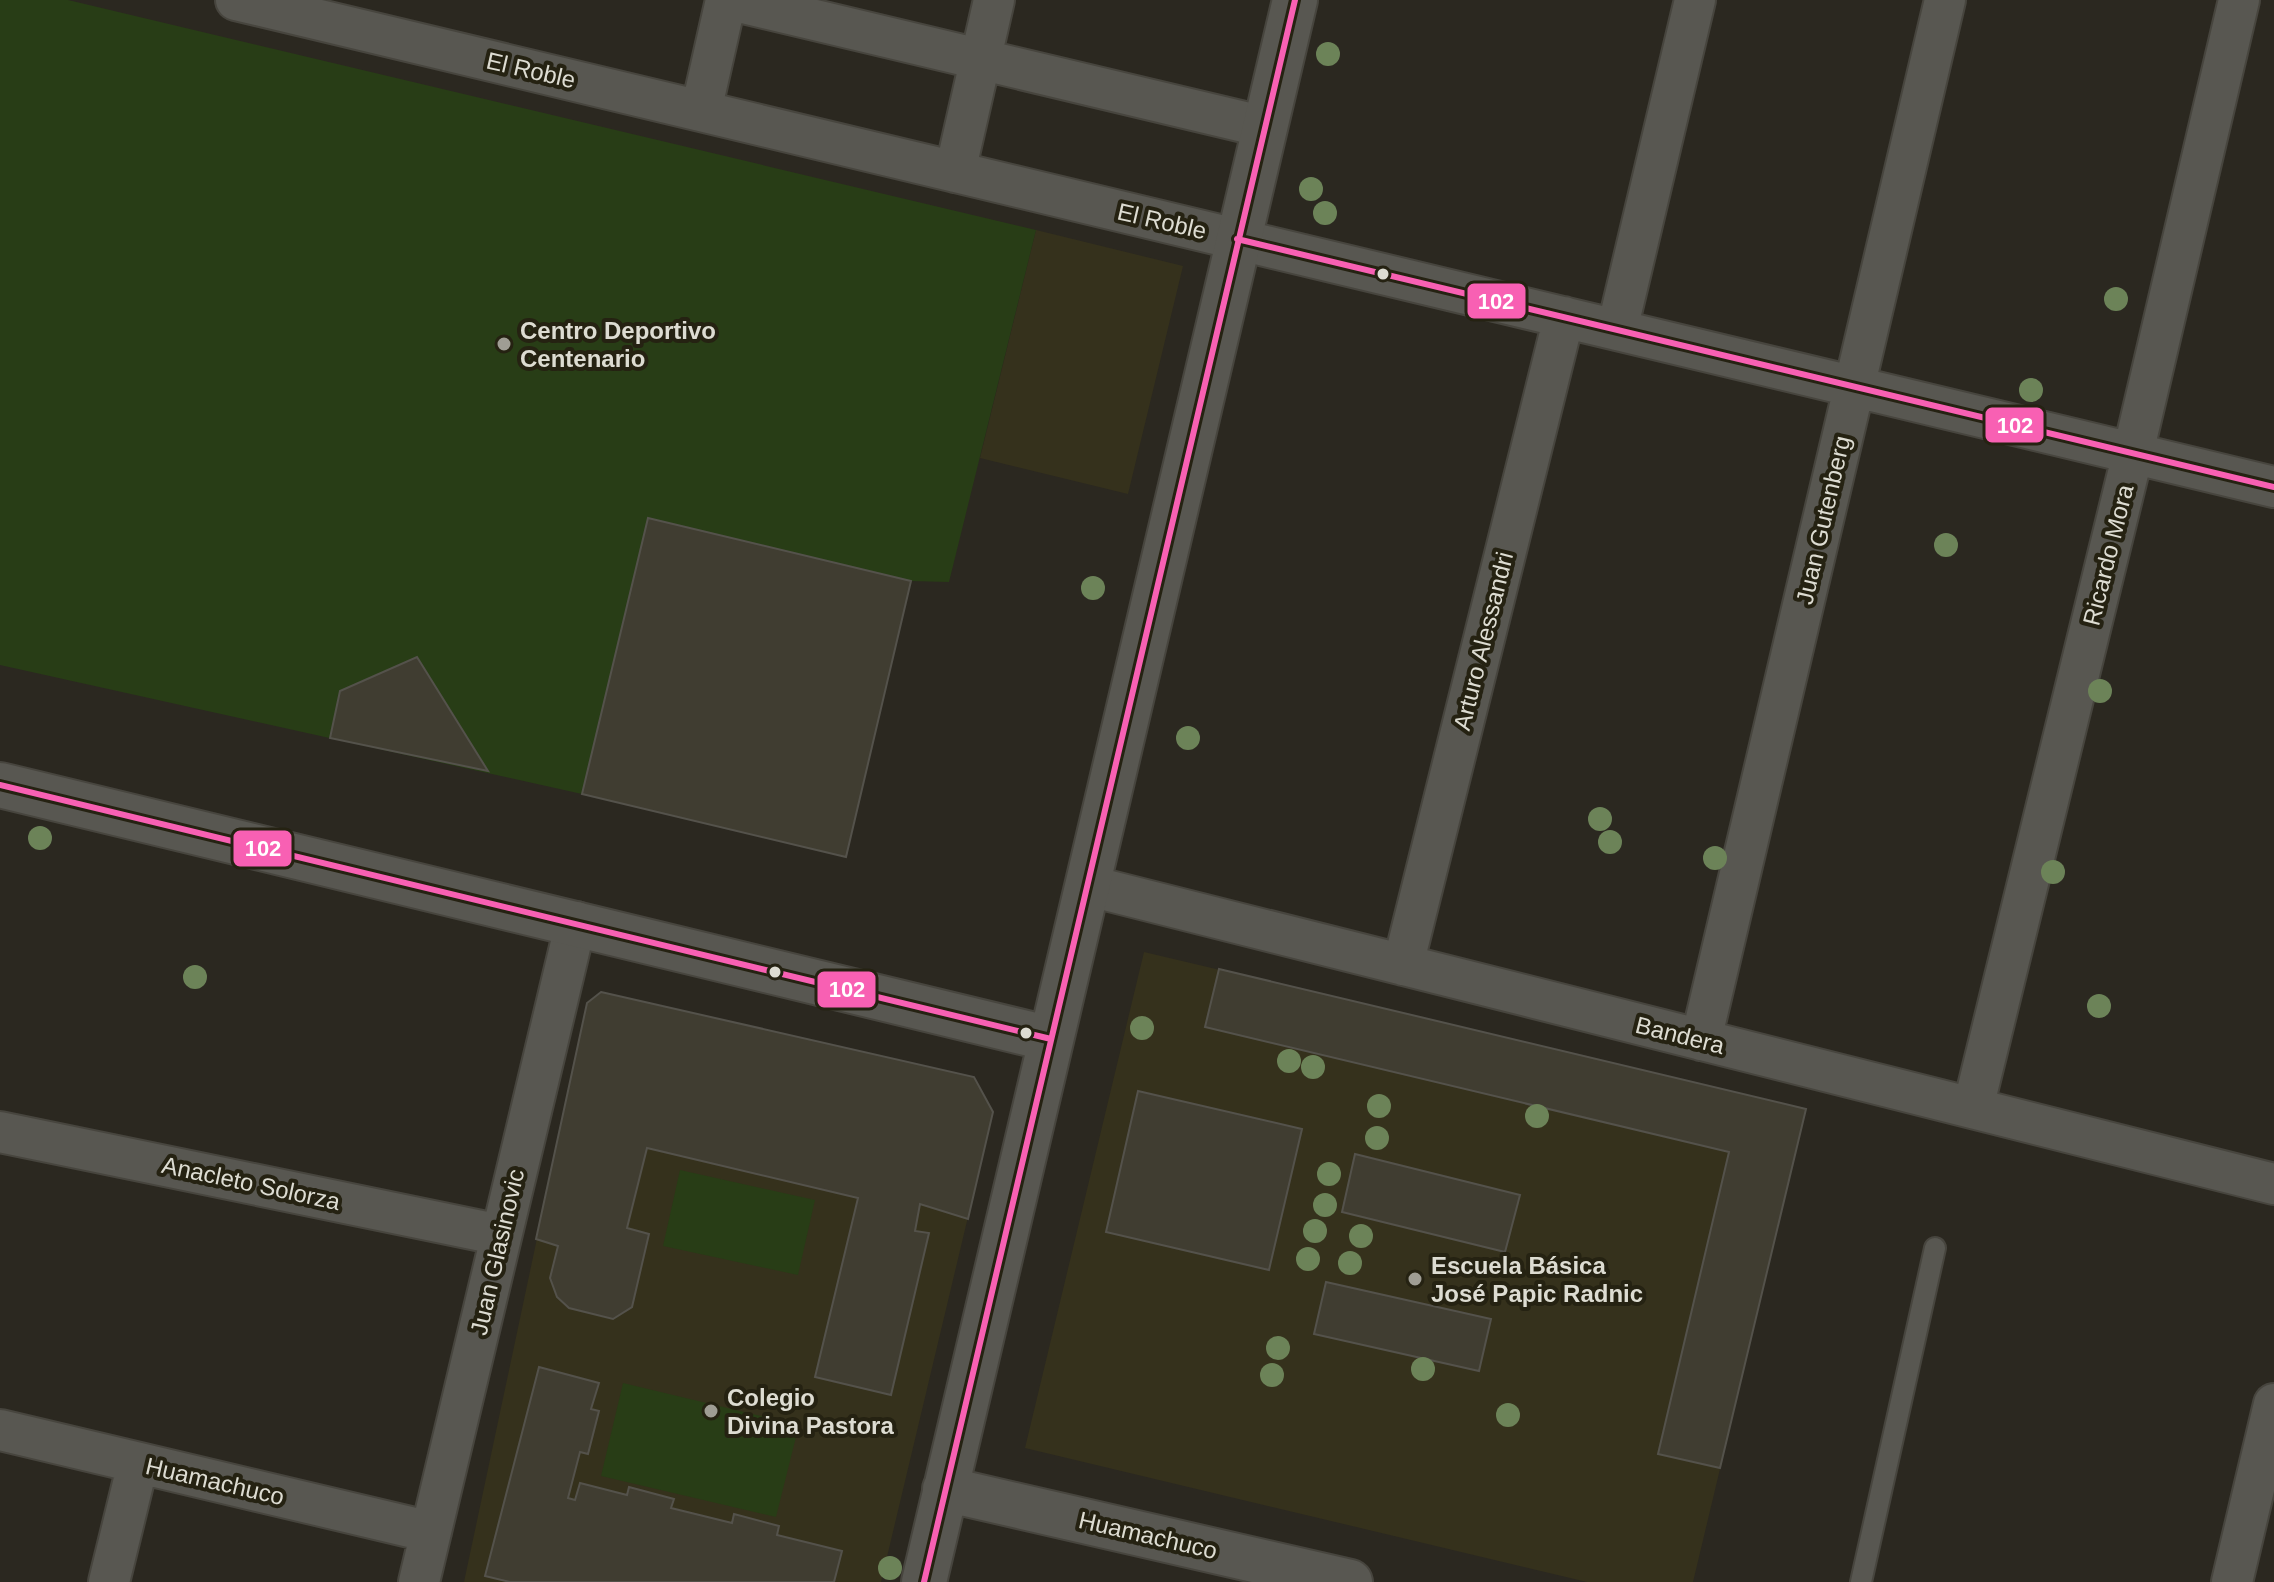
<svg xmlns="http://www.w3.org/2000/svg" width="2274" height="1582" viewBox="0 0 2274 1582" font-family="Arial,sans-serif">
<style>
.built{fill:#35311c}
.green{fill:#283d16}
.building{fill:#403d31;stroke:#54524b;stroke-width:2}
.lines{fill:none;stroke-linecap:round;stroke-linejoin:round}
.service-casing{stroke:#47453e;stroke-width:24}
.minor-casing{stroke:#47453e;stroke-width:44}
.tertiary-casing{stroke:#47453e;stroke-width:48}
.service{stroke:#585751;stroke-width:20}
.minor{stroke:#585751;stroke-width:40}
.tertiary{stroke:#585751;stroke-width:44}
.bus-1-casing{stroke:#252212;stroke-width:12}
.bus-1{stroke:#f860b3;stroke-width:6}
.tree{fill:#6c8358}
.bus-dot{fill:#dddcd2;stroke:#252212;stroke-width:3}
.poi-dot{fill:#9f9d94;stroke:#252212;stroke-width:3}
.labels{text-anchor:middle;dominant-baseline:central;stroke-width:8;stroke-linejoin:round;paint-order:stroke}
.street-label{font-size:24px;fill:#dddcd2;stroke:#252212}
.poi-label{font-size:24px;font-weight:bold;fill:#dddcd2;stroke:#252212;text-anchor:start}
.line-badge{stroke:#252212;stroke-width:3}
.badge-label{font-size:22px;text-anchor:middle;font-weight:bold;fill:#fff}
</style>
<rect width="100%" height="100%" fill="#2b2820"/>
<path class="built" d="M1036 230 1183 266 1128 494 980 458Z
M1144 952 1806 1109 1693 1582H1587L1025 1448Z
M601 992 974 1077 993 1112 881 1582H464L587 1003Z"/>
<path class="green" d="M0 0H68L1036 230 949 582 911 581 648 518 582 794 0 665Z
M680 1170 815 1200 798 1275 663 1246Z
M623 1383 799 1425 776 1517 601 1476Z"/>
<path class="building" d="M648 518 911 581 846 857 582 794Z
M417 657 488 771 330 738 340 691Z
M1219 969 1806 1109 1720 1468 1658 1454 1729 1152 1205 1027Z
M601 992 974 1077 993 1112 968 1219 920 1204 915 1231 929 1233 891 1395 815 1377 858 1198 647 1148 627 1228 649 1234 632 1307 613 1319 569 1308 557 1297 550 1278 558 1246 536 1239 587 1003Z
M1138 1091 1302 1129 1269 1270 1106 1232Z
M1355 1154 1520 1195 1505 1252 1342 1212Z
M1326 1282 1491 1319 1479 1371 1314 1334Z
M539 1367 599 1383 591 1409 599 1411 588 1454 580 1452 568 1498 575 1500 580 1483 627 1495 629 1487 674 1499 671 1508 732 1523 734 1514 779 1526 777 1535 842 1551 834 1582H510L485 1576Z"/>
<g class="lines">
<g class="service-casing">
<path id="service" d="M1861 1582 1935 1248"/>
</g>
<g class="minor-casing">
<path id="minor" d="M236 0 2274 487
M731 0 1265 127
M701 111 726 0
M955 172 994 0
M1617 330 1695 0
M1086 885 2274 1184
M1403 965 1564 317
M1701 1040 1945 0
M1973 1108 2133 453 2239 0
M0 1132 501 1235
M0 1430 431 1532
M109 1582 138 1463
M419 1582 576 922
M2232 1582 2274 1404"/>
</g>
<g class="tertiary-casing">
<path id="tertiary" d="M0 785 1051 1039
M945 1489 1350 1582
M924 1582 1295 0"/>
</g>
<use href="#service" class="service"/>
<use href="#minor" class="minor"/>
<use href="#tertiary" class="tertiary"/>
<g class="bus-1-casing">
<path id="bus-1" d="M1237 239 2274 487
M0 785 1051 1039
M924 1582 1295 0"/>
</g>
<use href="#bus-1" class="bus-1"/>
</g>
<g class="tree">
<circle cx="1328" cy="54" r="12"/>
<circle cx="1311" cy="189" r="12"/>
<circle cx="1325" cy="213" r="12"/>
<circle cx="2116" cy="299" r="12"/>
<circle cx="2031" cy="390" r="12"/>
<circle cx="1946" cy="545" r="12"/>
<circle cx="1093" cy="588" r="12"/>
<circle cx="2100" cy="691" r="12"/>
<circle cx="1188" cy="738" r="12"/>
<circle cx="1600" cy="819" r="12"/>
<circle cx="40" cy="838" r="12"/>
<circle cx="1610" cy="842" r="12"/>
<circle cx="1715" cy="858" r="12"/>
<circle cx="2053" cy="872" r="12"/>
<circle cx="195" cy="977" r="12"/>
<circle cx="2099" cy="1006" r="12"/>
<circle cx="1142" cy="1028" r="12"/>
<circle cx="1289" cy="1061" r="12"/>
<circle cx="1313" cy="1067" r="12"/>
<circle cx="1379" cy="1106" r="12"/>
<circle cx="1537" cy="1116" r="12"/>
<circle cx="1377" cy="1138" r="12"/>
<circle cx="1329" cy="1174" r="12"/>
<circle cx="1325" cy="1205" r="12"/>
<circle cx="1315" cy="1231" r="12"/>
<circle cx="1361" cy="1236" r="12"/>
<circle cx="1308" cy="1259" r="12"/>
<circle cx="1350" cy="1263" r="12"/>
<circle cx="1278" cy="1348" r="12"/>
<circle cx="1423" cy="1369" r="12"/>
<circle cx="1272" cy="1375" r="12"/>
<circle cx="1508" cy="1415" r="12"/>
<circle cx="890" cy="1568" r="12"/>
</g>
<g class="bus-dot">
<circle cx="1383" cy="274" r="7"/>
<circle cx="775" cy="972" r="7"/>
<circle cx="1026" cy="1033" r="7"/>
</g>
<g class="poi-dot">
<circle cx="504" cy="344" r="8"/>
<circle cx="1415" cy="1279" r="8"/>
<circle cx="711" cy="1411" r="8"/>
</g>
<g class="labels">
<g class="street-label">
<text transform="translate(531 70) rotate(13)">El Roble</text>
<text transform="translate(1162 221) rotate(13)">El Roble</text>
<text transform="translate(1823 520) rotate(-77)">Juan Gutenberg</text>
<text transform="translate(2108 555) rotate(-76)">Ricardo Mora</text>
<text transform="translate(1483 641) rotate(-76)">Arturo Alessandri</text>
<text transform="translate(1680 1035) rotate(14)">Bandera</text>
<text transform="translate(251 1183) rotate(12)">Anacleto Solorza</text>
<text transform="translate(497 1252) rotate(-77)">Juan Glasinovic</text>
<text transform="translate(215 1481) rotate(13)">Huamachuco</text>
<text transform="translate(1148 1535) rotate(13)">Huamachuco</text>
</g>
<g class="poi-label">
<text x="520" y="330">Centro Deportivo<tspan x="520" dy="28">Centenario</tspan></text>
<text x="1431" y="1265">Escuela Básica<tspan x="1431" dy="28">José Papic Radnic</tspan></text>
<text x="727" y="1397">Colegio<tspan x="727" dy="28">Divina Pastora</tspan></text>
</g>
</g>
<g class="line-badge">
<rect x="1466" y="282" width="61" height="38" rx="8" fill="#f860b3"/>
<rect x="1984" y="406" width="61" height="38" rx="8" fill="#f860b3"/>
<rect x="232" y="829" width="61" height="39" rx="8" fill="#f860b3"/>
<rect x="816" y="970" width="61" height="39" rx="8" fill="#f860b3"/>
</g>
<g class="badge-label">
<text x="1496" y="309">102</text>
<text x="2015" y="433">102</text>
<text x="263" y="856">102</text>
<text x="847" y="997">102</text>
</g>
</svg>
